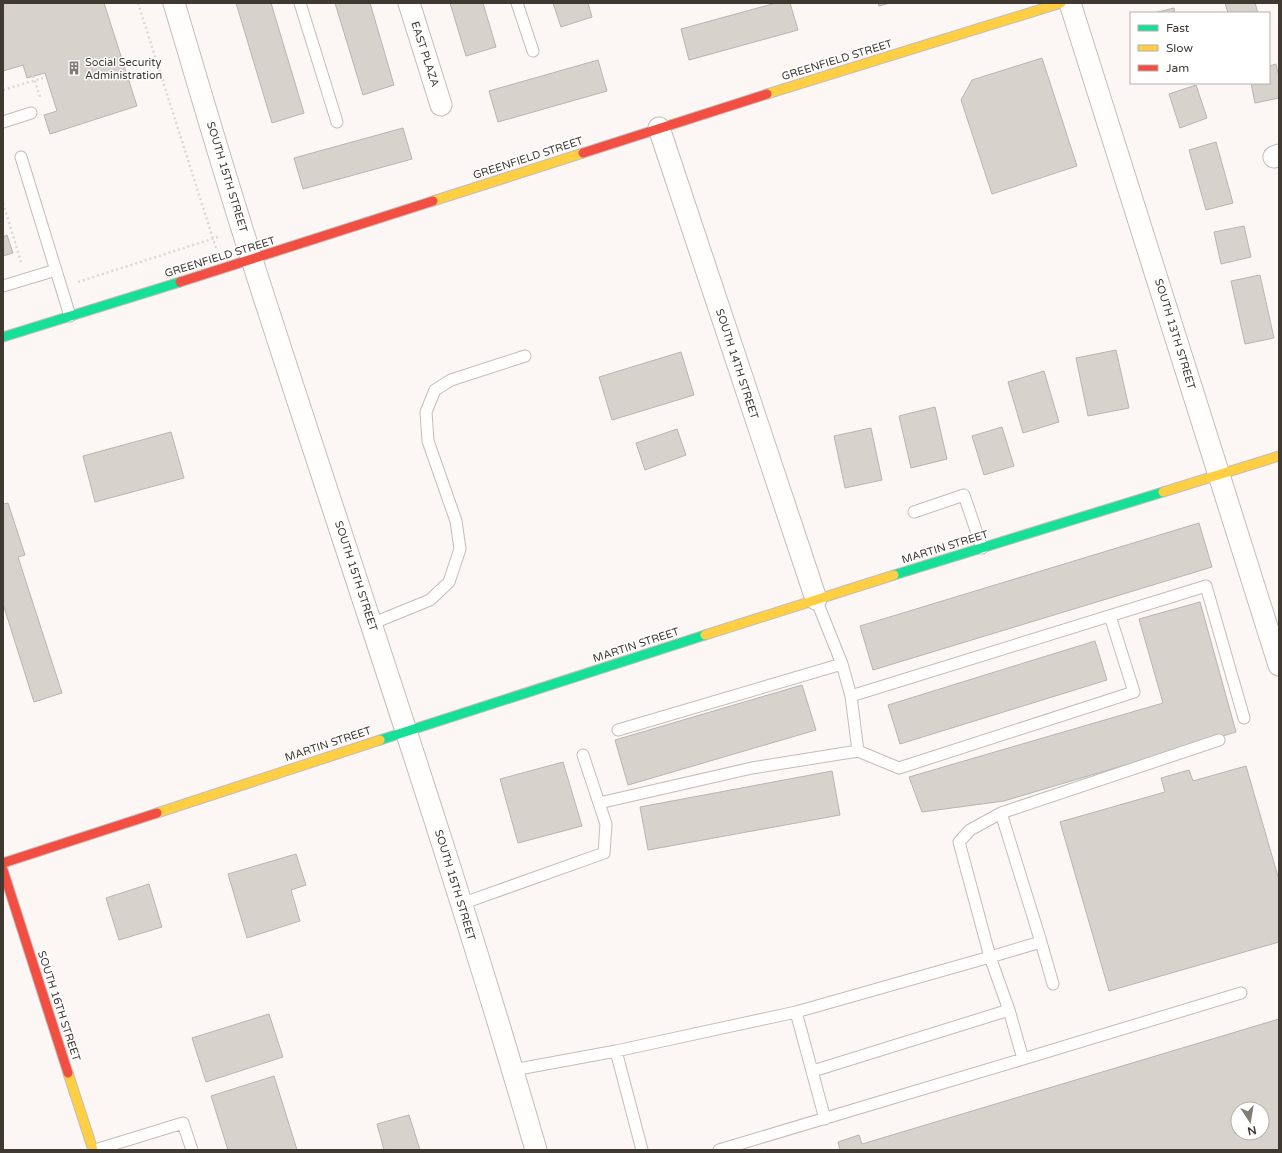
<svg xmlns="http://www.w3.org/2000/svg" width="1282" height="1153" viewBox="0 0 1282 1153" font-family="'Varela Round',sans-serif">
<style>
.building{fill:#d8d2cd;stroke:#b9b4b0;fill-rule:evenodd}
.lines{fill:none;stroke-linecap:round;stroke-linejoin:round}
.lane-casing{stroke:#c3bdb9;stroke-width:13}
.street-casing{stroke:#c3bdb9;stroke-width:23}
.fast-casing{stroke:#c3bdb9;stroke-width:11}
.slow-casing{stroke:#c3bdb9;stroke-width:11}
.jam-casing{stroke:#c3bdb9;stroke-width:11}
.path{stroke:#d9d8d6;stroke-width:2.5;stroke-dasharray:2 3;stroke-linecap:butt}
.lane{stroke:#fffefd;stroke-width:11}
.street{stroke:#fffefd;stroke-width:21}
.fast{stroke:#16e098;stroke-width:9}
.slow{stroke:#ffcf43;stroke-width:9}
.jam{stroke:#f24e42;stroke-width:9}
.labels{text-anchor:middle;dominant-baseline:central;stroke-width:3;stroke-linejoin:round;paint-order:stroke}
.street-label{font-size:11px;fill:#403932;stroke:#fff}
.poi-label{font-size:11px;fill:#403932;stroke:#fff;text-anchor:start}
</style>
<rect width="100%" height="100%" fill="#fcf7f4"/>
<path class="building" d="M3 3H104L137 106 50 134 44 115 57 111 45 73 27 78 23 65 3 71Z
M236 3H271L304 113 272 123Z
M335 3H370L394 85 363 95Z
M450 3H483L496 47 466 56Z
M553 3H588L592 17 561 27Z
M776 3H790L798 30 689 60 681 29Z
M878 3H890L879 6Z
M1225 3H1255L1258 13H1228Z
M1174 8 1175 13H1154Z
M1042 58 1077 166 992 194 961 100 972 80Z
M598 60 607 91 498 122 489 91Z
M1276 64 1279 77V98L1255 103 1251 83H1269V66Z
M1196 85 1207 118 1180 128 1169 94Z
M403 128 412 159 303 189 294 158Z
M1216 142 1233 203 1206 210 1189 150Z
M1244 226 1251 257 1221 264 1214 232Z
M3 235V237L7 235 13 253 3 256Z
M1260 275 1274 338 1245 344 1231 281Z
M1116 350 1129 408 1088 416 1076 358Z
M681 352 694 395 612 420 599 377Z
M1044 371 1059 422 1023 433 1008 382Z
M935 407 947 459 911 468 899 416Z
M1002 427 1014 466 984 475 972 436Z
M871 428 882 480 845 488 834 436Z
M677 429 686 455 645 470 636 443Z
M171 432 184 478 95 502 83 456Z
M8 503 25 555 18 557 62 693 34 702 3 604V504Z
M1199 523 1212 567 873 670 860 626Z
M1200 602 1236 732 1004 801 922 812 909 777 1163 703 1139 619Z
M1095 641 1107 680 900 744 888 705Z
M802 685 816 730 628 785 615 740Z
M563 762 582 826 518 843 500 779Z
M1246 766 1279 880V942L1109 991 1060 822 1165 792 1161 778 1189 770 1193 781Z
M832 771 840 815 648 850 640 807Z
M296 854 306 885 291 890 300 921 247 938 228 874Z
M149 884 162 927 119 940 106 898Z
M269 1014 283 1057 206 1082 192 1038Z
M1279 1019V1150H840L838 1142 859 1135 862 1144ZM1238 1109H1262V1133H1238Z
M274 1076 297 1150H228L211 1096Z
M409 1115 420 1150H384L377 1124Z"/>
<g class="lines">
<g class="lane-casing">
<path id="lane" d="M300 3 337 122
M517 3 533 51
M3 122 31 113
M21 157 70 316
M3 286 56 270
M914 512 964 495 982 548
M371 624 430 600 449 582 460 549 456 521 428 441 426 412 435 390 451 380 525 356
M851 696 1206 586 1244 718
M618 730 842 664
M858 751 899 768 1134 692 1110 616
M583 755 599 803
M1001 813 970 830 959 842 990 957 1041 942 1053 984
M461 904 604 853 606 824 599 803 752 768 858 751 851 696 842 664 816 599
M1041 942 1001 813 1219 740
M796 1012 990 957 1009 1010 1023 1059 1241 993
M616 1051 642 1150
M513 1070 616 1051 796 1012 825 1119
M813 1071 1009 1010
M95 1150 183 1123 192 1150
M719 1150 1023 1059"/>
</g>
<g class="street-casing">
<path id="street" d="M174 3C200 90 225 177 253 263 348 559 450 852 536 1150
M409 3 441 105
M1070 3 1279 665
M659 128 816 599
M1274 157 1279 155"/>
</g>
<g class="fast-casing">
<path id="fast" d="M3 337 180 282
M894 575 1163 492
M380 740 705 635"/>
</g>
<g class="slow-casing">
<path id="slow" d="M767 94 1061 3
M433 201 583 153
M1163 492 1279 456
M705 635 894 575
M157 813 380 740
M68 1073 93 1150"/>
</g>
<g class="jam-casing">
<path id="jam" d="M583 153 767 94
M180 282 433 201
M3 863 157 813
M3 870 68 1073"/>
</g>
<path class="path" d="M138 3 216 248
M33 76 40 97
M3 90 43 78
M3 203 21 262
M78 282 221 236"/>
<use href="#lane" class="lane"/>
<use href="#street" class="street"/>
<use href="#fast" class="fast"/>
<use href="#slow" class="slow"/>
<use href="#jam" class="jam"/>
</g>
<defs>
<g id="building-bare" transform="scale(1.08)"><path d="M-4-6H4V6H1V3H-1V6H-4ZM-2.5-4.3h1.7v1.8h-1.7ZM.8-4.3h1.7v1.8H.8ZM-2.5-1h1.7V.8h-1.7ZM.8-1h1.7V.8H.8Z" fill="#827c76" stroke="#fff" stroke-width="2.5" paint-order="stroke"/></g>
</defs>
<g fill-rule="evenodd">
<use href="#building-bare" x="74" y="68"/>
</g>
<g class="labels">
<g class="street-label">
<text transform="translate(425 54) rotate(72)">EAST PLAZA</text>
<text transform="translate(837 60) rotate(-17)">GREENFIELD STREET</text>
<text transform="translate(528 158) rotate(-18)">GREENFIELD STREET</text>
<text transform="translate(227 177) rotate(73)">SOUTH 15TH STREET</text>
<text transform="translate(220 257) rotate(-17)">GREENFIELD STREET</text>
<text transform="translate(1175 334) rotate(73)">SOUTH 13TH STREET</text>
<text transform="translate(737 364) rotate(72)">SOUTH 14TH STREET</text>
<text transform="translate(945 547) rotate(-17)">MARTIN STREET</text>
<text transform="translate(356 576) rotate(72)">SOUTH 15TH STREET</text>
<text transform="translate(636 645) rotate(-18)">MARTIN STREET</text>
<text transform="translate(328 744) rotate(-18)">MARTIN STREET</text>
<text transform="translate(455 885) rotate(73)">SOUTH 15TH STREET</text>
<text transform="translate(59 1006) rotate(72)">SOUTH 16TH STREET</text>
</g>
<g class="poi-label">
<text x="85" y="62">Social Security<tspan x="85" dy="13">Administration</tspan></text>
</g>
</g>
<rect width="1282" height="1153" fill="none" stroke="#403932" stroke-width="8"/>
<rect x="1130" y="12" width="140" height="72" fill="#ffffff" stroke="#b3b0ad"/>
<rect x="1138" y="25" width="20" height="6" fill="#16e098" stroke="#b3b0ad"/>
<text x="1166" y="32" font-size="12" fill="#403932">Fast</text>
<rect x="1138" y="45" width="20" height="6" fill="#ffcf43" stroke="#b3b0ad"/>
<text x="1166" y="52" font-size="12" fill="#403932">Slow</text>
<rect x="1138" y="65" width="20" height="6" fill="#f24e42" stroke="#b3b0ad"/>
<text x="1166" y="72" font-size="12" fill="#403932">Jam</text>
<g transform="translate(1250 1121) rotate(168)"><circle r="19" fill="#ffffff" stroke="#b3b0ad"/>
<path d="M0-3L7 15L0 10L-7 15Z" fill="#827c76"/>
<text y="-6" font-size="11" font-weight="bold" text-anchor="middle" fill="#403932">N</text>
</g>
</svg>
